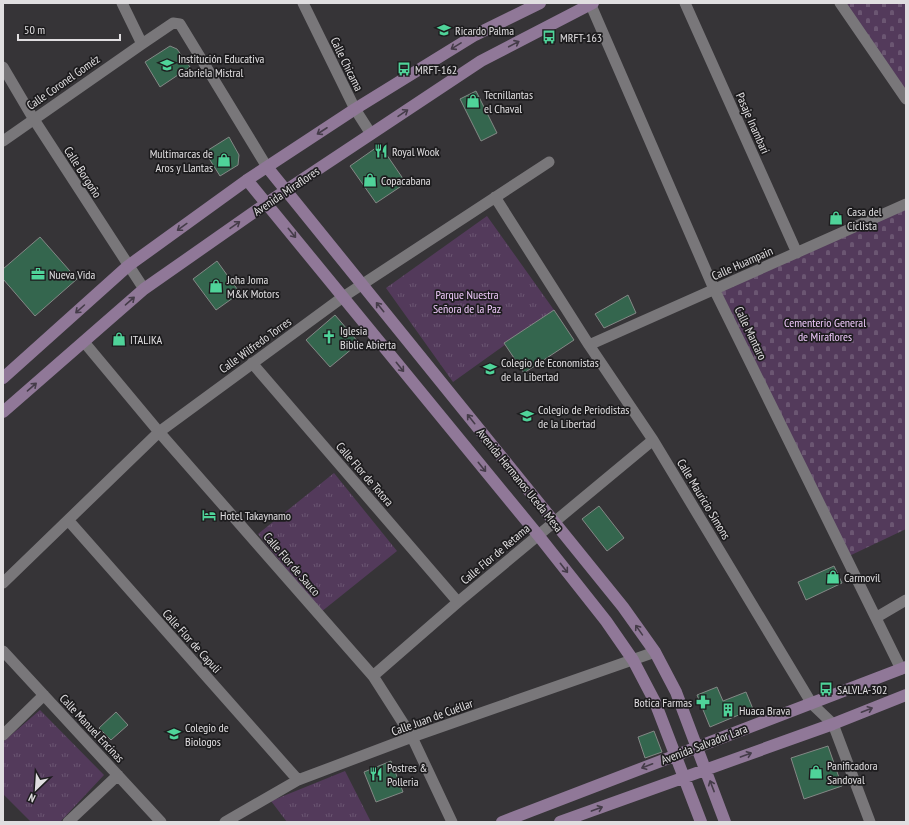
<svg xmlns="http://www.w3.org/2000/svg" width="909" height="825" viewBox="0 0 909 825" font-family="'PT Sans Narrow',sans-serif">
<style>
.cemetery{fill:url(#cemetery-stones)}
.park{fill:url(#park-tufts)}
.building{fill:#34664e;stroke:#848886}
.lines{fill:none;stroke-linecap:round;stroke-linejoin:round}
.street{stroke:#79777a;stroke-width:11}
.secondary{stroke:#907898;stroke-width:12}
.oneway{stroke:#453c49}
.labels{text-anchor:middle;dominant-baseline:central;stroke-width:3.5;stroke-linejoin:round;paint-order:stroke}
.poi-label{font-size:12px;fill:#e0dee0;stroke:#1d1c1e;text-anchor:start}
.street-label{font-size:12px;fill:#e0dee0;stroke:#1d1c1e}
.park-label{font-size:12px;fill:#efc9fb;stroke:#1d1c1e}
</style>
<defs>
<pattern id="cemetery-stones" width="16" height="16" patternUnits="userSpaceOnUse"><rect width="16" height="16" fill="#533a5b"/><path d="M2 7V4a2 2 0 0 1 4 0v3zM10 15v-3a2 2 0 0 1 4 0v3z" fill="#6b5672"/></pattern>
<pattern id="park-tufts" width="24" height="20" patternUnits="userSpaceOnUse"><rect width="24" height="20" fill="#533a5b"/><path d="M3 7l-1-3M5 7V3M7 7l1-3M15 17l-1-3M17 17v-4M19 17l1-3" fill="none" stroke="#6b5672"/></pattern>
</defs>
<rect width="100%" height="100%" fill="#363437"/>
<path class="cemetery" d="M840 3H906V99Z
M906 204V529L847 557 714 289Z"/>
<path class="park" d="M487 216 554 310 453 382 386 288Z
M334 473 397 551 321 612 258 534Z
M40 710 104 775 60 822H31L3 794V742Z
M345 771 371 822H287L271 801Z"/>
<path class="building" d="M170 46 177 49 190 67 160 87 145 62Z
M476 91 497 133 481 141 460 99Z
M229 137 239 155 238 165 220 176 205 152Z
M380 145 406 183 376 203 350 166Z
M40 237 77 279 35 316 3 279V269Z
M217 261 240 293 216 310 193 279Z
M628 295 636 313 604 328 595 314Z
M554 310 574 340 524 373 504 343Z
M335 315 359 343 330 367 306 340Z
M599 506 624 538 607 551 582 519Z
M834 566 842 583 806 600 798 582Z
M717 687 723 701 746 692 753 709 710 727 697 695Z
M116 712 128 725 111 740 99 728Z
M654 731 662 752 645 758 638 737Z
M828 746 842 786 804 799 791 758Z
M391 761 403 792 376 802 364 772Z"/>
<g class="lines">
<path class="street" d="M122 3 142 44
M303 3 355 109 371 134
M590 3 714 289 901 669
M685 3 797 253
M840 3 906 99
M3 67 33 118 144 289
M3 141 142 44 173 23 180 24 267 167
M495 197 589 345 653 440 812 704 833 724 870 822
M84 342 159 432 373 676 412 737 452 822
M589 345 906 204
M252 363 458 602
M68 520 298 780
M3 583 159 432 343 297 549 162
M877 617 906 600
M3 651 161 822
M373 676 458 602 653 440
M3 735 44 695
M68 822 118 775
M225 822 298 780 412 737 655 652"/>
<path class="secondary" d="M267 167 623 607 655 652 676 692 725 822
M247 180 538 535 606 621 633 660 655 702 701 822
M3 378 128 266 247 180 355 109 475 35 540 3
M3 412 144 289 267 203 481 61 593 3
M502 822 906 667
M560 822 833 724 906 695"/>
</g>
<defs><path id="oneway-shaft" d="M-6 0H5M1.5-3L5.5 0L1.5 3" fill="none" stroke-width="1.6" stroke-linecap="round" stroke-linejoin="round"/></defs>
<g class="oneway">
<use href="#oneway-shaft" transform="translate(514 44) rotate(-28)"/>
<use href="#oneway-shaft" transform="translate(456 46) rotate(148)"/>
<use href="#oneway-shaft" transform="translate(403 113) rotate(-34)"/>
<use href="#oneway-shaft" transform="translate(322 131) rotate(147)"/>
<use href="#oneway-shaft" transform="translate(235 225) rotate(-35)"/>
<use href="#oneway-shaft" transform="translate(182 227) rotate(144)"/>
<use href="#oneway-shaft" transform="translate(292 233) rotate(51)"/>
<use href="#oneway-shaft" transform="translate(130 301) rotate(-41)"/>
<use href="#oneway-shaft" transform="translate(380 307) rotate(-129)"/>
<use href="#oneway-shaft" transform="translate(80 309) rotate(138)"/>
<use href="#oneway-shaft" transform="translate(400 367) rotate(51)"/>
<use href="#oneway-shaft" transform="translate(32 387) rotate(-41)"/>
<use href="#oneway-shaft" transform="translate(471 419) rotate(-129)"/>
<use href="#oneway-shaft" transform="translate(482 467) rotate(51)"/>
<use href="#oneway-shaft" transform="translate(564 568) rotate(52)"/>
<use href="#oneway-shaft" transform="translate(639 630) rotate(-125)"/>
<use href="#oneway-shaft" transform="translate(867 710) rotate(-21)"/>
<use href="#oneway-shaft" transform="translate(746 755) rotate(-20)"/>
<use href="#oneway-shaft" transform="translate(647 766) rotate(159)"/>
<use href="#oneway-shaft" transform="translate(712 786) rotate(-111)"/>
<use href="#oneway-shaft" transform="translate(597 809) rotate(-20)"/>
</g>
<defs>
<g id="school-bare" transform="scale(1.08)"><path d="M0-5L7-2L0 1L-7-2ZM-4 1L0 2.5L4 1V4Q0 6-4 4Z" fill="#4fd399" stroke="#1d1c1e" stroke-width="2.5" paint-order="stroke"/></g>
<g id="bus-bare" transform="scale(1.08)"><path d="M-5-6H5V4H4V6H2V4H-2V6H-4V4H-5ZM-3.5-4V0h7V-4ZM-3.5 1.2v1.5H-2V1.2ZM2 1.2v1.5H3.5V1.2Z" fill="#4fd399" stroke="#1d1c1e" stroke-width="2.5" paint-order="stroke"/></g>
<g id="shop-bare" transform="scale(1.08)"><path d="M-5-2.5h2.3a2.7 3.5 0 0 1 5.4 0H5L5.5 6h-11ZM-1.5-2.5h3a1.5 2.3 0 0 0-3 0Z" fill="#4fd399" stroke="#1d1c1e" stroke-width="2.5" paint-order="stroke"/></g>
<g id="restaurant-bare" transform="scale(1.08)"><path d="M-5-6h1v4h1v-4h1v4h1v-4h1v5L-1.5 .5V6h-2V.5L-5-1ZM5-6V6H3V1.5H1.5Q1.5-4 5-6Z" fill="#4fd399" stroke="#1d1c1e" stroke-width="2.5" paint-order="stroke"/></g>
<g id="office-bare" transform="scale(1.08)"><path d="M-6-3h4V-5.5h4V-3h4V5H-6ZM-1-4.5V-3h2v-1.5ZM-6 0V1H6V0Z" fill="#4fd399" stroke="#1d1c1e" stroke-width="2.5" paint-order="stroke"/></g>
<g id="church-bare" transform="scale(1.08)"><path d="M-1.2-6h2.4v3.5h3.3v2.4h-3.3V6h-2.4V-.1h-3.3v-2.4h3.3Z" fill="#4fd399" stroke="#1d1c1e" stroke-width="2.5" paint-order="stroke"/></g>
<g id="hotel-bare" transform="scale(1.08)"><path d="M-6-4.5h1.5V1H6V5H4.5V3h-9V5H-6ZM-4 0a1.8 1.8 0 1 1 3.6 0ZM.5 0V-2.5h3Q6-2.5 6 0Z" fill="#4fd399" stroke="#1d1c1e" stroke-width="2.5" paint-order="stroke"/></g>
<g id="pharmacy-bare" transform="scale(1.08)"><path d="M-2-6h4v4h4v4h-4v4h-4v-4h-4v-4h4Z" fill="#4fd399" stroke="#1d1c1e" stroke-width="2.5" paint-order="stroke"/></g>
<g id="building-bare" transform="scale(1.08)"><path d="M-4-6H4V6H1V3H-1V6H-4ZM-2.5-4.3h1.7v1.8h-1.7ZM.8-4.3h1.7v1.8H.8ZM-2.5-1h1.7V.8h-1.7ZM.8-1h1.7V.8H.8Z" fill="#4fd399" stroke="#1d1c1e" stroke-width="2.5" paint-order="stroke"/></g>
</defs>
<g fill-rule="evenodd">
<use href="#school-bare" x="444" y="30"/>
<use href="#bus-bare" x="549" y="37"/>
<use href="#school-bare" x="167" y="65"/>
<use href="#bus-bare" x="404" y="69"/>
<use href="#shop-bare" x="473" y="101"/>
<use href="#restaurant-bare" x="381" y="151"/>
<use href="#shop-bare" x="224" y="160"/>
<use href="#shop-bare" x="370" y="180"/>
<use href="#shop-bare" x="836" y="218"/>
<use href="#office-bare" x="38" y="274"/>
<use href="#shop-bare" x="216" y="286"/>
<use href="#church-bare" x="329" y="337"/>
<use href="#shop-bare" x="119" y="339"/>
<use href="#school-bare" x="490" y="369"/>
<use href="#school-bare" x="527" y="416"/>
<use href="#hotel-bare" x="209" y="515"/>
<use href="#shop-bare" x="833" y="577"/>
<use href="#bus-bare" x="826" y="689"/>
<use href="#pharmacy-bare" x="703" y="702"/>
<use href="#building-bare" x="728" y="710"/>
<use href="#school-bare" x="174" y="734"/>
<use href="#shop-bare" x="816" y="772"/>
<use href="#restaurant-bare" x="376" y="774"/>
</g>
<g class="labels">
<g class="poi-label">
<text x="455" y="30">Ricardo Palma</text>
<text x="560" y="37">MRFT-163</text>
<text x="178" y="58">Institución Educativa<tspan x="178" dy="14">Gabriela Mistral</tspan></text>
<text x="415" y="69">MRFT-162</text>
<text x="484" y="94">Tecnillantas<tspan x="484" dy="14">el Chaval</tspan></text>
<text x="392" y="151">Royal Wook</text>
<text x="213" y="153" text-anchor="end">Multimarcas de<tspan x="213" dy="14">Aros y Llantas</tspan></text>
<text x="381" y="180">Copacabana</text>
<text x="847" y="211">Casa del<tspan x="847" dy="14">Ciclista</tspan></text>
<text x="49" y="274">Nueva Vida</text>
<text x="227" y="279">Joha Joma<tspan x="227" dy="14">M&amp;K Motors</tspan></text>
<text x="340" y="330">Iglesia<tspan x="340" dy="14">Biblie Abierta</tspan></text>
<text x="130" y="339">ITALIKA</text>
<text x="501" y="362">Colegio de Economistas<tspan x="501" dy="14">de la Libertad</tspan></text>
<text x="538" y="409">Colegio de Periodistas<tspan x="538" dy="14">de la Libertad</tspan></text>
<text x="220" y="515">Hotel Takaynamo</text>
<text x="844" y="577">Carmovil</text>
<text x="837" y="689">SALVLA-302</text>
<text x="692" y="702" text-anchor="end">Botica Farmas</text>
<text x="739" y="710">Huaca Brava</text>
<text x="185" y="727">Colegio de<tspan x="185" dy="14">Biologos</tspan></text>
<text x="827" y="765">Panificadora<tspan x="827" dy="14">Sandoval</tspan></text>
<text x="387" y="767">Postres &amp;<tspan x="387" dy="14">Polleria</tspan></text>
</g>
<g class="street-label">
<text transform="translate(347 64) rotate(64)">Calle Chicama</text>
<text transform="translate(63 82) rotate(-35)">Calle Coronel Goméz</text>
<text transform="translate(753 123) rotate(66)">Pasaje Inambari</text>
<text transform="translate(83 172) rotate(57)">Calle Borgoño</text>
<text transform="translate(286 191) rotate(-34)">Avenida Miraflores</text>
<text transform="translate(742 263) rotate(-24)">Calle Huampain</text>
<text transform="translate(751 333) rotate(64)">Calle Mantaro</text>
<text transform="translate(255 345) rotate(-36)">Calle Wilfredo Torres</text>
<text transform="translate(365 474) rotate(49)">Calle Flor de Totora</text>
<text transform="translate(520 480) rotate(51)">Avenida Hermanos Uceda Mesa</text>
<text transform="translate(704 499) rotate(59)">Calle Mauricio Simons</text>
<text transform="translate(495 554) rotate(-40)">Calle Flor de Retama</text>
<text transform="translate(292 564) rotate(49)">Calle Flor de Sauco</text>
<text transform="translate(192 641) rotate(48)">Calle Flor de Capuli</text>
<text transform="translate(432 717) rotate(-20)">Calle Juan de Cuéllar</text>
<text transform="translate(92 728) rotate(47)">Calle Manuel Encinas</text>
<text transform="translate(704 744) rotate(-21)">Avenida Salvador Lara</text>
</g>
<g class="park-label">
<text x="467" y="294">Parque Nuestra<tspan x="467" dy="14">Señora de la Paz</tspan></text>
<text x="825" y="322">Cementerio General<tspan x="825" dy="14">de Miraflores</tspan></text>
</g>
</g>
<rect width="909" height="825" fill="none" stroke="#e0dee0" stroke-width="8"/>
<g transform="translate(36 789) rotate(205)" stroke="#1d1c1e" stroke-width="3" paint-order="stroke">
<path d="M0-3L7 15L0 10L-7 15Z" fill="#e0dee0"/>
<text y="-6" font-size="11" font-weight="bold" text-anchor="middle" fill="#e0dee0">N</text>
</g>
<path d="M18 34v6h102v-6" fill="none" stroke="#e0dee0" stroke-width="2"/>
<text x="24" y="34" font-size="12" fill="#e0dee0" stroke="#1d1c1e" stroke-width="3" paint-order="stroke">50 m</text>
</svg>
